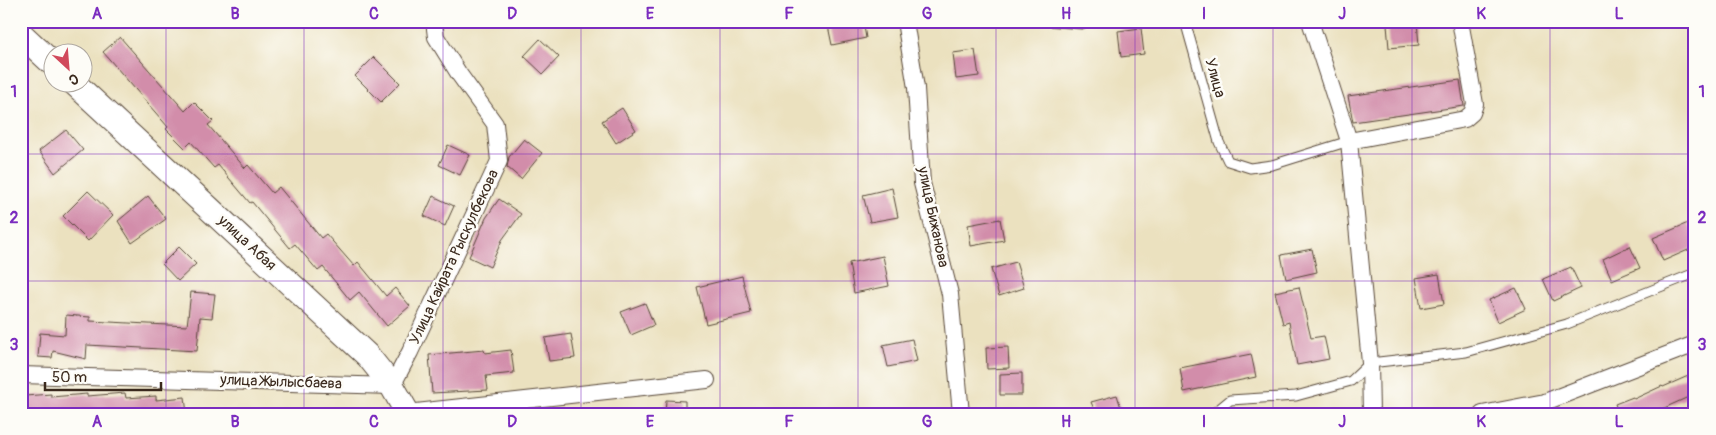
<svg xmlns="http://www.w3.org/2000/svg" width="1716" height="435" viewBox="0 0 1716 435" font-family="Pangolin,sans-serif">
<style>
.building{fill:#d28daa}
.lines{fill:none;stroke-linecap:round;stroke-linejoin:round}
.lane-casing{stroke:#554536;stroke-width:11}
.street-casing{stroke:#554536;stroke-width:18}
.secondary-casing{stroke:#554536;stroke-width:26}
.lane{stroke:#fff;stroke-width:9}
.street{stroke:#fff;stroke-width:16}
.secondary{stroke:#fff;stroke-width:24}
.grid{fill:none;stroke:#7b2cbf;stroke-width:1;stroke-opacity:0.55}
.labels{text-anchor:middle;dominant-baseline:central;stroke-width:5;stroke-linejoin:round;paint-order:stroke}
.street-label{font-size:15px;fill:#3b2a1e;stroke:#fdfcf7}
.neatline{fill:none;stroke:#7b2cbf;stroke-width:2}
.grid-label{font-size:16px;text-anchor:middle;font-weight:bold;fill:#7b2cbf}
</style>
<rect width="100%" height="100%" fill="#fdfcf7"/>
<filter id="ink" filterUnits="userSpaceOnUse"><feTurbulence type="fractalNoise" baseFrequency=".02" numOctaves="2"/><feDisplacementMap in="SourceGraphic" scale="10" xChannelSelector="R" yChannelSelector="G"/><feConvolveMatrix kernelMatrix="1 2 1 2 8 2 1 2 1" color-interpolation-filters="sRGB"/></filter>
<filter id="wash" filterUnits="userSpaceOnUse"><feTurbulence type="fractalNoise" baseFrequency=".0096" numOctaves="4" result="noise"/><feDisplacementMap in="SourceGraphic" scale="20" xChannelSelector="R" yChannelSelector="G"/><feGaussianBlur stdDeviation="1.12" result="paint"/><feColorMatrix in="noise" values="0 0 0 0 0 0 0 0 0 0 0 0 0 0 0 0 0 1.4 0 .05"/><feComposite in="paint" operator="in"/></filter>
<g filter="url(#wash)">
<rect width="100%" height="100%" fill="#ebe1bf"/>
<g id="blocks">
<path class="building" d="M827 21H863L866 38 832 45Z
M1417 22 1419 45 1389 48 1387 25Z
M1141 28 1144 54 1121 57 1118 31Z
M120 37 185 111 194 102 213 121 208 125 245 168 248 165 272 193 279 187 321 238 326 234 354 266 358 262 386 296 395 288 410 306 387 326 359 292 350 300 323 267 318 271 295 244 290 248 252 202 250 203 218 165 214 168 191 142 185 148 166 129 168 127 103 52Z
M540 39 559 57 543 74 524 56Z
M975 50 979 76 956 79 953 53Z
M374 57 400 83 381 102 355 76Z
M1460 80 1464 106 1353 122 1348 96Z
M622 108 636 130 616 143 602 121Z
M66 130 83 150 55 173 39 151Z
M524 139 542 153 521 179 507 167 509 157Z
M448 145 470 155 460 175 439 165Z
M892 188 898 217 870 222 863 195Z
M88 191 113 215 88 241 63 216Z
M148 196 166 219 132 243 118 221Z
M433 196 454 206 445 226 424 216Z
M499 199 521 214 502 240 490 267 469 257 486 218Z
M1000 219 1004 240 971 246 968 225Z
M1688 223 1695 239V247L1663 261 1653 238Z
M1630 246 1640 268 1612 280 1603 259Z
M179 247 196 264 178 281 162 264Z
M1312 249 1317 272 1286 279 1281 255Z
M883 256 889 286 854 293 849 263Z
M1016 262 1024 288 999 296 991 269Z
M1571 267 1581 288 1553 301 1543 279Z
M1439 274 1444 304 1421 308 1416 278Z
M742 276 751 313 706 324 697 287Z
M1299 287 1311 338 1324 336 1329 359 1297 365 1289 322 1283 324 1275 292Z
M1516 288 1526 309 1498 322 1489 300Z
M191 292 215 294 212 318 200 317 197 351 87 345 86 359 53 351 52 358 38 357 40 333 65 335 66 315 90 317V321L187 326Z
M645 303 654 325 631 335 621 312Z
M571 334 575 358 549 361 545 338Z
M912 339 917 361 888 367 883 345Z
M1008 347 1009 368 987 369 986 348Z
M484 350 485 353 511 350 514 373 486 376 488 390 432 393 429 355Z
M1251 354 1256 377 1184 392 1180 368Z
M1022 373V395H1000V374Z
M1695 373V394L1651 414H1619L1615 404 1633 397 1634 399 1662 386 1663 387Z
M125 393 126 398 156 396V400L185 397 187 414H26L25 396 51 394V397L87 394V396Z
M1117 395 1123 414H1096L1091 402Z
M666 400 685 401V414H665Z"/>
</g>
</g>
<g filter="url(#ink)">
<use href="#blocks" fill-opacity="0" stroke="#554536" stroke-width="1"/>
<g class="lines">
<g class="lane-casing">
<path id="lane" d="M1047 21 1081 24 1089 21
M1185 21 1219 142 1228 161 1250 168 1272 165 1349 141
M1213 414 1230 400 1296 396 1351 381 1370 363 1466 352 1567 324 1695 273"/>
</g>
<g class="street-casing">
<path id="street" d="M905 21 916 88 922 183 950 294 961 414
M1310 21 1349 141 1370 363 1371 414
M1349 141 1465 119 1472 113 1475 104 1460 21
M21 375 392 386 410 352 499 161 495 124 459 74 436 37 434 21
M407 413 707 380
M1482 414 1545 402 1695 344"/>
</g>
<g class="secondary-casing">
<path id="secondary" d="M21 34 52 63
M73 82 368 356 392 386 408 414"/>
</g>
<use href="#lane" class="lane"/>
<use href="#street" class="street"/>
<use href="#secondary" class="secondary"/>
</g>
</g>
<path class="grid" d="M166 21V414M304 21V414M443 21V414M581 21V414M720 21V414M858 21V414M996 21V414M1135 21V414M1273 21V414M1412 21V414M1550 21V414M21 154H1695M21 281H1695"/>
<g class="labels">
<g class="street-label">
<text transform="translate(1215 78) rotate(74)">Улица</text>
<text transform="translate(933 217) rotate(78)">улица Бижанова</text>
<text transform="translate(247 243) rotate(43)">улица Абая</text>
<text transform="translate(454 257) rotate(-65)">Улица Кайрата Рыскулбекова</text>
<text transform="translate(281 382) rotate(2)">улица Жылысбаева</text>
</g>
</g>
<rect width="1716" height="435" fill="none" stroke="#fdfcf7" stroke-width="55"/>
<g transform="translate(68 68) rotate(154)"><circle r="24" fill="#fdfcf7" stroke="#afa8a0"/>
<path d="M0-4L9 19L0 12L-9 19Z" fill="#d1495b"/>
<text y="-8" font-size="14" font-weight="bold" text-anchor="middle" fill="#3b2a1e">С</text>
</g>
<path d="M45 382v8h116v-8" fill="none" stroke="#3b2a1e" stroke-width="2.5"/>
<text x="52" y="382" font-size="15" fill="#3b2a1e" stroke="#fdfcf7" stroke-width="4" paint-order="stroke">50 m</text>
<rect x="28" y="28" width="1660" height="380" class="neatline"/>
<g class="grid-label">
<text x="97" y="19">A</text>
<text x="235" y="19">B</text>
<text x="374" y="19">C</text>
<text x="512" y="19">D</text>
<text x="650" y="19">E</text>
<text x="789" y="19">F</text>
<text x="927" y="19">G</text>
<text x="1066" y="19">H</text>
<text x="1204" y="19">I</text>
<text x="1342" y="19">J</text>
<text x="1481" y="19">K</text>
<text x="1619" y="19">L</text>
<text x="14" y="97">1</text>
<text x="1702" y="97">1</text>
<text x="14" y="223">2</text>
<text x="1702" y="223">2</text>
<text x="14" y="350">3</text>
<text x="1702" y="350">3</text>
<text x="97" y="427">A</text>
<text x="235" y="427">B</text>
<text x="374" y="427">C</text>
<text x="512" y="427">D</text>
<text x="650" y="427">E</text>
<text x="789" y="427">F</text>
<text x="927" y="427">G</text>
<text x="1066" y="427">H</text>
<text x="1204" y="427">I</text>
<text x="1342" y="427">J</text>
<text x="1481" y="427">K</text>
<text x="1619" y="427">L</text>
</g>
</svg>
